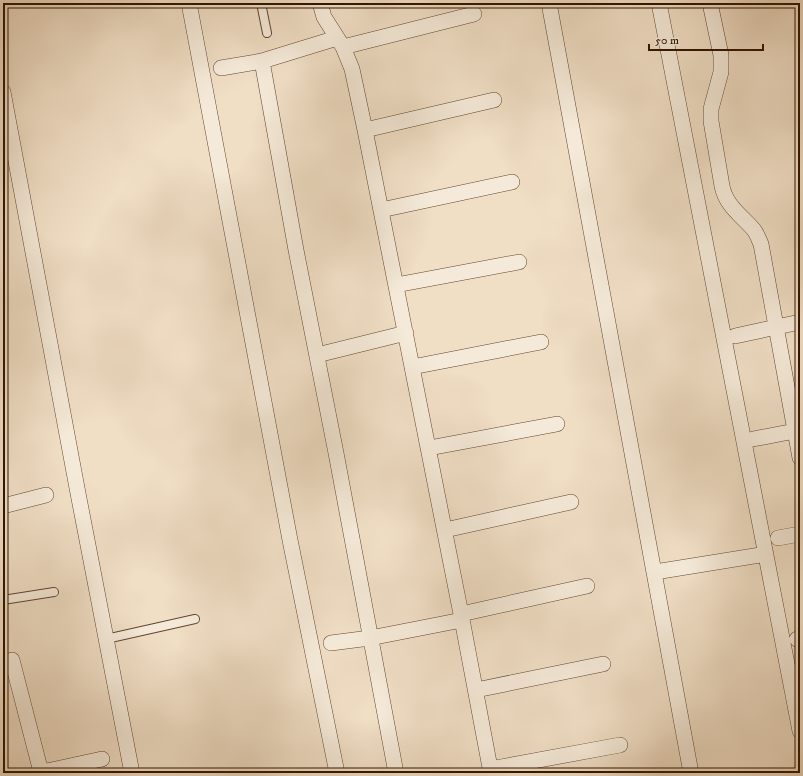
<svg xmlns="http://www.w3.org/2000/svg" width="803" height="776" viewBox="0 0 803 776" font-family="'IM FELL DW Pica',serif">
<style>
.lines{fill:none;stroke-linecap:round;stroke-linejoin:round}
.service-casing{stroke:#604631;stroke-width:10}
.minor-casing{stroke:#604631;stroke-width:16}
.service{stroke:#f5ead9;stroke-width:8}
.minor{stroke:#f5ead9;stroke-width:15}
</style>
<rect width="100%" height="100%" fill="#f0dec5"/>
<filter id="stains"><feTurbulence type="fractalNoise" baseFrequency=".005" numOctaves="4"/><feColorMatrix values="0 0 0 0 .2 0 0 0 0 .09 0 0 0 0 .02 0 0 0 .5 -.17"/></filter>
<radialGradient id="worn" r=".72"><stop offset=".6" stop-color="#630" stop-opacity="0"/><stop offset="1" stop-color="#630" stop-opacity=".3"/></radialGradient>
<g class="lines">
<g class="service-casing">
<path id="service" d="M261 3 267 33
M3 600 54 592
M106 639 195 619"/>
</g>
<g class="minor-casing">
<path id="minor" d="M189 3 290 540 337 773
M320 3 324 17 343 47 352 69 365 130 461 614 491 773
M549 3 691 773
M659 3 800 731
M710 3 721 55V72L711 109V121L722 186C726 206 741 215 754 230 757 234 759 240 761 244L800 458
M337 38 262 61 296 250 336 453 396 773
M343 47 474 14
M221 68 262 61
M3 92 77 488 132 773
M365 130 494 100
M381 210 512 182
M396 285 519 262
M735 336 800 322
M317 355 406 333
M412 367 541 342
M753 439 800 430
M429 448 557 424
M3 506 46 495
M445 530 571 502
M778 538 800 534
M655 572 766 554
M461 614 587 586
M797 639 800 638
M331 643 370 638 462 620
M12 660 41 772
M476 690 603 664
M490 769 620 745
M38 773 102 759"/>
</g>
<use href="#service" class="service"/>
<use href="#minor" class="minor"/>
</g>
<rect width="803" height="776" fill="none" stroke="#f0dec5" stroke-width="16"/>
<rect x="4" y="4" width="795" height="768" fill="none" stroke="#301400" stroke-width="2"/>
<rect x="8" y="8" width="787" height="760" fill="none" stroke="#301400"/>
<path d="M649 44v6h114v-6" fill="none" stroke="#301400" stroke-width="2"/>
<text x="655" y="44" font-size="12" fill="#301400" stroke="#f5ead9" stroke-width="3" paint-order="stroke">50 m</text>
<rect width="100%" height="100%" filter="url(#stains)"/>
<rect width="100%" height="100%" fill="url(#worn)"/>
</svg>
